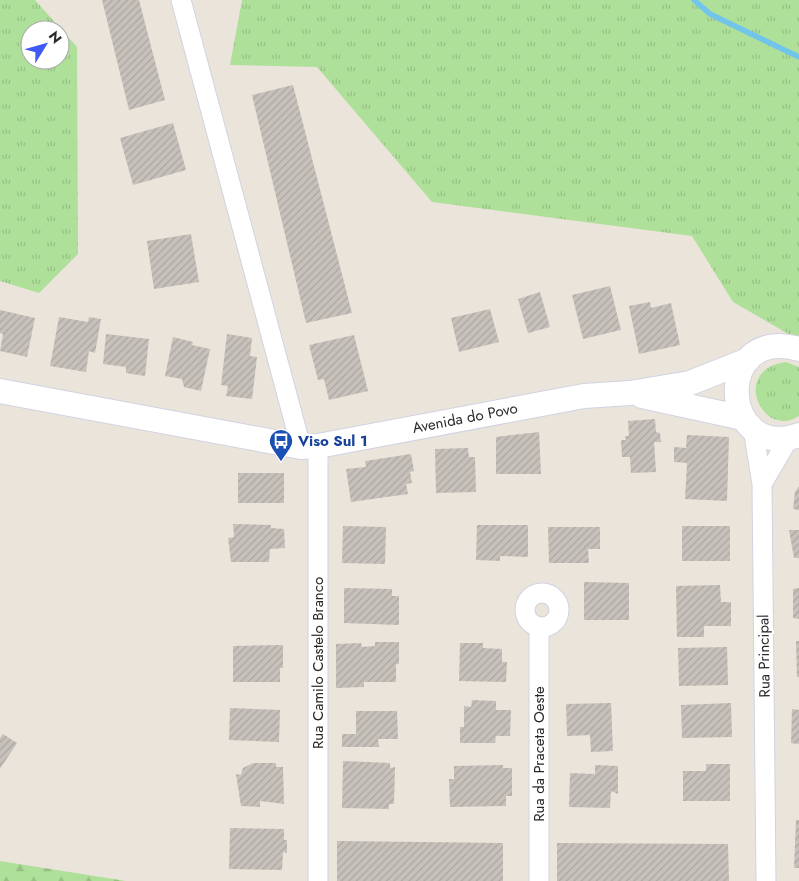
<svg xmlns="http://www.w3.org/2000/svg" width="799" height="881" viewBox="0 0 799 881" font-family="Jost,sans-serif">
<style>
.grass{fill:url(#grass-tufts);fill-rule:evenodd}
.forest{fill:url(#forest-firs)}
.lines{fill:none;stroke-linecap:round;stroke-linejoin:round}
.stream{stroke:#71c5ea;stroke-width:5.5}
.building{fill:url(#building-hatch)}
.minor-casing{stroke:#d0d3e1;stroke-width:21}
.tertiary-casing{stroke:#d0d3e1;stroke-width:26}
.minor{stroke:#fff;stroke-width:19}
.tertiary{stroke:#fff;stroke-width:24}
.labels{text-anchor:middle;dominant-baseline:central;stroke-width:4.5;stroke-linejoin:round;paint-order:stroke}
.street-label{font-size:15px;fill:#292929;stroke:#fff}
.transit-label{font-size:15px;font-weight:bold;fill:#164399;stroke:#fff;text-anchor:start}
</style>
<defs>
<pattern id="grass-tufts" width="24" height="20" patternUnits="userSpaceOnUse" patternTransform="scale(1.25)"><rect width="24" height="20" fill="#aee099"/><path d="M3 7l-1-3M5 7V3M7 7l1-3M15 17l-1-3M17 17v-4M19 17l1-3" fill="none" stroke="#96c084"/></pattern>
<pattern id="forest-firs" width="22" height="20" patternUnits="userSpaceOnUse" patternTransform="scale(1.25)"><rect width="22" height="20" fill="#aee099"/><path d="M5 1l3.5 6h-7zM16 11l3.5 6h-7z" fill="#96c084"/></pattern>
<pattern id="building-hatch" width="6" height="6" patternUnits="userSpaceOnUse" patternTransform="scale(1.25)"><rect width="6" height="6" fill="#c6c1ba"/><path d="M-1 1l2-2M0 6l6-6M5 7l2-2" fill="none" stroke="#aaa6a0"/></pattern>
</defs>
<rect width="100%" height="100%" fill="#ebe4db"/>
<path class="grass" d="M0 0H35L77 47 78 254 39 293 0 281ZM30 30H60V60H30Z
M242 0H799V340L733 302 692 236 432 202 317 67 230 65Z
M786 362 799 367V416C762 440 730 369 786 362Z"/>
<path class="forest" d="M0 861 126 881H0Z"/>
<g class="lines">
<path class="stream" d="M694 0 710 14 799 57"/>
</g>
<path class="building" d="M102 0H139L165 100 129 110Z
M293 85 352 313 306 323 252 95Z
M173 123 186 170 133 185 120 138Z
M191 234 199 282 154 289 147 241Z
M610 286 621 330 583 339 572 295Z
M540 292 550 327 528 333 518 299Z
M650 302 651 308 671 303 680 345 639 354 629 306Z
M490 309 499 342 459 352 451 318Z
M0 310 35 318 27 357 0 351 3 334 0 333Z
M59 317 88 322 89 317 101 319 95 353 89 351 86 372 50 366Z
M106 334 149 339 145 376 126 373V367L103 364Z
M227 334 252 338 250 356 257 357 252 399 226 396 228 386 221 385Z
M354 335 368 391 329 400 324 379 318 380 309 345Z
M173 337 193 342 192 345 210 349 201 391 184 387 182 379 165 376Z
M655 419 656 432 660 433 661 442H654L656 472 631 473 630 457H622L621 440H626L625 436H629L628 421Z
M539 432 541 474H496V437Z
M687 435 729 437 727 501 685 499 687 463 674 462V447L686 448Z
M468 448 469 457H475L476 492 436 493 435 449Z
M411 454 414 471 410 472 412 483 406 484 408 494 351 502 346 469 366 467 365 461Z
M238 473H284V503H238Z
M799 486V510L793 509 795 492Z
M233 524 271 525V528L284 529 285 548 270 549 269 562H231L228 538 234 537Z
M477 525H528V557L500 556V561L476 560Z
M343 526 386 527 385 564 342 563Z
M682 526H730V561H682Z
M548 527H600V549H588L589 563H549Z
M789 530H799V558H794Z
M584 582 629 583V620H584Z
M720 585 721 602H731V626H704V637H677L676 586Z
M344 588 392 589V596H399V625L344 623Z
M799 588V619L793 618V589Z
M796 641H799V677H797Z
M375 642H399V664H396V682H364V687L336 688V644L361 643 362 647 375 646Z
M460 643H483V648L502 649V662H507L506 682 459 681Z
M283 645V668H280V682H233V646Z
M727 647 728 685 679 686 678 648Z
M472 700 496 701V710H511L510 736H496L495 743H460V727H464V706L471 707Z
M611 703 613 751 591 752 590 735 567 736 566 704Z
M731 703 732 737 682 738 681 705Z
M230 708 280 710 279 742 229 740Z
M792 709 799 710V744L791 743Z
M356 711H397L398 739H378L379 747H342V734H356Z
M3 734 17 743 0 769V738Z
M343 761 390 763V768L395 767 394 804H389V809L342 808Z
M253 763H276V767H283L284 804 260 801V807L241 806 236 774 241 775 243 768Z
M706 764H730V801H683V771H706Z
M503 765V768H512V796H506V806L450 807 449 779H454V766Z
M595 765 618 766V794L611 791 610 808 569 807 570 773 595 774Z
M796 820H799V868H794Z
M230 828 284 829V840H287V853L283 852 282 870 229 869Z
M337 841 503 843V881H337Z
M557 843 728 844 729 881H557Z"/>
<g class="lines">
<g class="minor-casing">
<path id="minor" d="M181 0 301 447
M753 429 762 484 766 881
M762 484 789 438
M525 610a17 17 0 1 1 34 0a17 17 0 1 1-34 0Z
M318 881V446
M539 881V627"/>
</g>
<g class="tertiary-casing">
<path id="tertiary" d="M799 349C711 325 721 463 799 435
M0 391 301 447 318 446 584 396 630 393 690 383 748 360
M642 396 743 418"/>
</g>
<use href="#minor" class="minor"/>
<use href="#tertiary" class="tertiary"/>
</g>
<defs>
<g id="bus-pin" transform="scale(1.25)"><path d="M0 17L-7.5 6A9.5 9.5 0 1 1 7.5 6Z" fill="#1a4fb4" stroke="#fff"/><path d="M-5-6H5V4H4V6H2V4H-2V6H-4V4H-5ZM-3.5-4V0h7V-4ZM-3.5 1.2v1.5H-2V1.2ZM2 1.2v1.5H3.5V1.2Z" fill="#fff"/></g>
</defs>
<g fill-rule="evenodd">
<use href="#bus-pin" x="281" y="441"/>
</g>
<g class="labels">
<g class="street-label">
<text transform="translate(465 418) rotate(-11)">Avenida do Povo</text>
<text transform="translate(764 656) rotate(-91)">Rua Principal</text>
<text transform="translate(318 663) rotate(-90)">Rua Camilo Castelo Branco</text>
<text transform="translate(539 754) rotate(-90)">Rua da Praceta Oeste</text>
</g>
<g class="transit-label">
<text x="298" y="441">Viso Sul 1</text>
</g>
</g>
<g transform="translate(45 45) rotate(53)"><circle r="24" fill="#ffffff" stroke="#a9a9a9"/>
<path d="M0-4L9 19L0 12L-9 19Z" fill="#3f5af3"/>
<text y="-8" font-size="14" font-weight="bold" text-anchor="middle" fill="#292929">N</text>
</g>
</svg>
